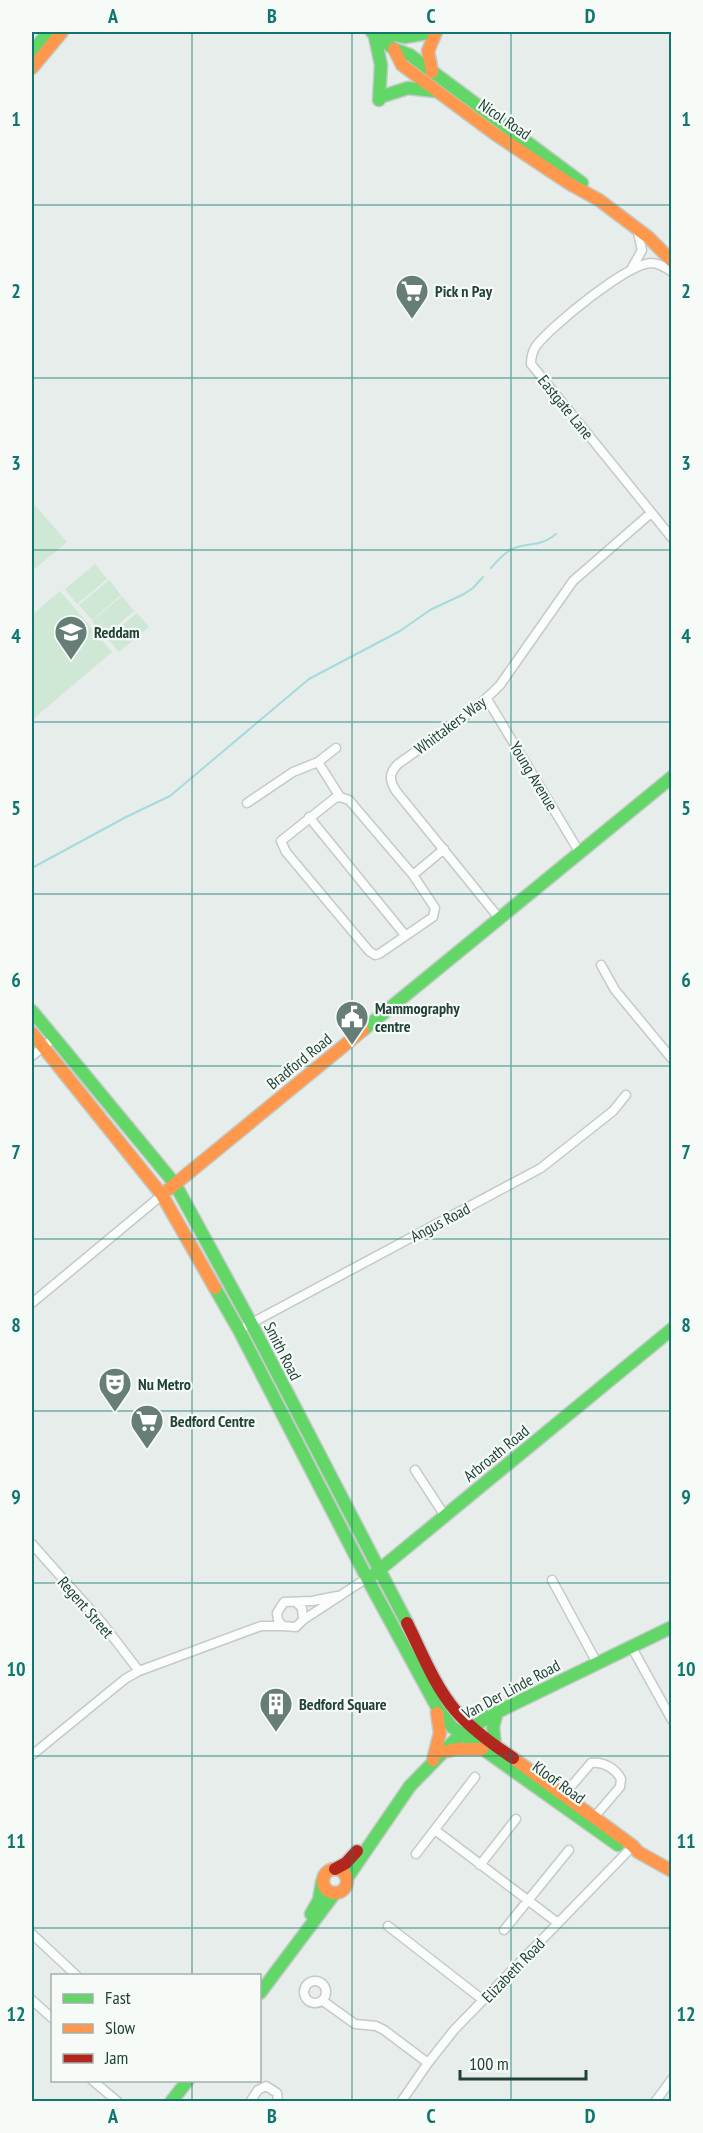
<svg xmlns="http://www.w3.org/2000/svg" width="703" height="2133" viewBox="0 0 703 2133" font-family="'PT Sans Narrow',sans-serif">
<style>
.green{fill:#cfe7d5}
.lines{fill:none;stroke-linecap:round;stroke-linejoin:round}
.stream{stroke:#a4dbdd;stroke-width:2}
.street-casing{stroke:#c4cac7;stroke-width:11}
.fast-casing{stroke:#c2cbc7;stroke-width:15}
.slow-casing{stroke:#c2cbc7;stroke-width:15}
.jam-casing{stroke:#c2cbc7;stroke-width:15}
.street{stroke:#fbfcfc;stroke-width:8}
.fast{stroke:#63d668;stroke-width:12}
.slow{stroke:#ff974d;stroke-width:12}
.jam{stroke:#b3261e;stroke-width:12}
.grid{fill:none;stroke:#0f766e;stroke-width:1.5;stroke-opacity:0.55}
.labels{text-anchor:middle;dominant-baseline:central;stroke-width:4.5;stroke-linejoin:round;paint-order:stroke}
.street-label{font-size:16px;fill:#224337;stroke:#f6fbf8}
.poi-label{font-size:16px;font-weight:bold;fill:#224337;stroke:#f6fbf8;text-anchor:start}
.neatline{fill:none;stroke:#0f766e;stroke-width:2}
.grid-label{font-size:20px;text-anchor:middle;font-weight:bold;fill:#0f766e}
</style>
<rect width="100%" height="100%" fill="#e7edea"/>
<path class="green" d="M32 502 67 542 32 571Z
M95 564 107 579 77 604 65 589Z
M109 580 121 595 92 620 79 605Z
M60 591 112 652 32 720V615Z
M122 596 134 611 104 636 92 621Z
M137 613 149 627 119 652 107 638Z"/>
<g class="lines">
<path class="stream" d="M491 568C497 561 504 553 512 549 530 541 537 549 556 534
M32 868 126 817 170 796 309 679 400 631 430 610 464 594 473 588 483 577"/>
<g class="street-casing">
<path id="street" d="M632 268 642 250 637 229
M672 272C665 267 659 263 651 263 627 264 551 326 536 346 532 352 531 357 531 364L672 538
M487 699 580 853
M318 762 340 797
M340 797 349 800 413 875 435 908 433 917 379 954 375 955 369 951 286 852 281 841 335 798Z
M247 803 293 772 318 762 336 748
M309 817 405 935
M413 875 444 849
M499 918 396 791C389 780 389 773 398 764 433 739 470 716 500 685L573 581 651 513
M601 965 615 990 672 1059
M32 1056 53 1039
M32 1303 162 1195
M246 1326 541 1168 613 1111 626 1095
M415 1470 445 1516
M32 1544 103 1624 139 1671
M552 1580 597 1663
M297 1603 302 1608 303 1620 296 1627 283 1626 278 1620 277 1613 284 1602 312 1601 337 1596
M303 1620 367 1578
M631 1646 672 1720
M32 1755 125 1679 139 1671 261 1626H283
M562 1797 591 1763C603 1761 615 1768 621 1779L620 1787 591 1821
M435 1830 558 1923
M416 1854 475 1777
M480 1865 516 1819
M388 1926 483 2000
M504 1930 569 1850
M32 1934 77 1976
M304 1992a11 11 0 1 1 22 0a11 11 0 1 1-22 0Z
M32 2000 52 2018
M323 2001 355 2024 376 2026 384 2030 428 2063
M92 2080 118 2102
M250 2102 258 2090 266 2086 277 2093 278 2102
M401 2102 428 2063 454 2030 633 1846
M655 2102 672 2079"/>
</g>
<g class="fast-casing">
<path id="fast" d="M372 32 394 49 410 55 582 183
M374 32 381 65 379 100
M380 32 405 37 434 32
M32 53 48 32
M383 96 408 88 434 91
M32 1011 175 1184 251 1323 407 1623
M363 1030 672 777
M215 1288 239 1330 367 1578 438 1709 452 1727 618 1845
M373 1575 672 1329
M495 1745 493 1727 497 1712
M347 1878 410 1786 455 1740 489 1716 672 1627
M311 1914 319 1900 322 1882
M260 1993 335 1893
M171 2102 188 2080"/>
</g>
<g class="slow-casing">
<path id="slow" d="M394 49 402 65 495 134 570 184 599 200 648 237 672 261
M32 68 62 32
M432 72 428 51 436 32
M32 1033 162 1195 215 1288
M169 1189 363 1030
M443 1752 457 1749H482
M513 1758 633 1846 638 1852 672 1871
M433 1760 440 1733 437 1713
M323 1881a12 12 0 1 1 24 0a12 12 0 1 1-24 0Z"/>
</g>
<g class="jam-casing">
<path id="jam" d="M407 1623C421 1651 434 1685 455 1710 471 1729 492 1744 513 1758
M335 1869 346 1863 357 1851"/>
</g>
<use href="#street" class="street"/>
<use href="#fast" class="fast"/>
<use href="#slow" class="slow"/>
<use href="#jam" class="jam"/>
</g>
<path class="grid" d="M192 32V1976M352 32V2102M511 32V2102M32 205H672M32 378H672M32 550H672M32 722H672M32 894H672M32 1066H672M32 1239H672M32 1411H672M32 1583H672M32 1756H672M32 1928H672M192 2080V2102"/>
<defs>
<g id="supermarket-pin" transform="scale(1.725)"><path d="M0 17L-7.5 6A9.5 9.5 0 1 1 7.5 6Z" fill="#677e76" stroke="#f6fbf8"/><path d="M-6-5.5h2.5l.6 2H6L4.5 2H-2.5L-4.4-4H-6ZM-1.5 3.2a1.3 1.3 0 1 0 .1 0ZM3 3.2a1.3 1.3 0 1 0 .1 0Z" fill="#fff"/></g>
<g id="school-pin" transform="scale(1.725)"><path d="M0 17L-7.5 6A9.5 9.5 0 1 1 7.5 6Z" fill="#677e76" stroke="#f6fbf8"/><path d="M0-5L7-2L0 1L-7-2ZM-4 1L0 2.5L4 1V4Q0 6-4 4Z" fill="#fff"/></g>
<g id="civic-pin" transform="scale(1.725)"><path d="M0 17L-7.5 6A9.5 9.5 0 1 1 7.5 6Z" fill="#677e76" stroke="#f6fbf8"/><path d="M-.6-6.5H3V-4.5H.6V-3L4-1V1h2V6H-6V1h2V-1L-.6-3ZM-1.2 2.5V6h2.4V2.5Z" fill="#fff"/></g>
<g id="theatre-pin" transform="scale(1.725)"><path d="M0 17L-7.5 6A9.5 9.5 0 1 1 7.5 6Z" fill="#677e76" stroke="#f6fbf8"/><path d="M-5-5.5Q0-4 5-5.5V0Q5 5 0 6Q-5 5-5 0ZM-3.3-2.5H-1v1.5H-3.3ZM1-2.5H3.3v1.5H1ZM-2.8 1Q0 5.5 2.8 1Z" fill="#fff"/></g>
<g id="building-pin" transform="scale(1.725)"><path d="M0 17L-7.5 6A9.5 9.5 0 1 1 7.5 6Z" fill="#677e76" stroke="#f6fbf8"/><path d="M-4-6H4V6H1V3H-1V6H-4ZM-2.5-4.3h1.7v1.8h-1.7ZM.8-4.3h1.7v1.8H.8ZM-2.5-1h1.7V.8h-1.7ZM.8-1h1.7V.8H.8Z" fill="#fff"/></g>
</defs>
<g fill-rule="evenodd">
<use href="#supermarket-pin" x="412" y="291"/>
<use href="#school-pin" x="71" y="632"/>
<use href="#civic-pin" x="352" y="1017"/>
<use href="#theatre-pin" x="115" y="1384"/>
<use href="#supermarket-pin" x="147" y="1421"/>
<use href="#building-pin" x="276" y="1704"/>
</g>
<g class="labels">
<g class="street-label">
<text transform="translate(505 119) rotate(34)">Nicol Road</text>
<text transform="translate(566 407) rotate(51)">Eastgate Lane</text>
<text transform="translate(450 725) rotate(-37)">Whittakers Way</text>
<text transform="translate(534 776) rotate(59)">Young Avenue</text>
<text transform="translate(299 1061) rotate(-39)">Bradford Road</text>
<text transform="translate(440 1222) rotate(-28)">Angus Road</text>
<text transform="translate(283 1351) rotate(63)">Smith Road</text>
<text transform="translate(496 1453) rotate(-39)">Arbroath Road</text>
<text transform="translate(86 1607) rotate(49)">Regent Street</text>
<text transform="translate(511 1689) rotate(-28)">Van Der Linde Road</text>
<text transform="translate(559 1782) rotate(36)">Kloof Road</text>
<text transform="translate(513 1970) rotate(-46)">Elizabeth Road</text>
</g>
<g class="poi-label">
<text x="435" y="291">Pick n Pay</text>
<text x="94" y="632">Reddam</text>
<text x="375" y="1008">Mammography<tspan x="375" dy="18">centre</tspan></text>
<text x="138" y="1384">Nu Metro</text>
<text x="170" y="1421">Bedford Centre</text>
<text x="299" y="1704">Bedford Square</text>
</g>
</g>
<rect width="703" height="2133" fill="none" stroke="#f6fbf8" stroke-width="66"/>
<rect x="51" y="1974" width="210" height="108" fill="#f6fbf8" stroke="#a1b1ab" stroke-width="1.5"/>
<rect x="63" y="1994" width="30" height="9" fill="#63d668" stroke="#a1b1ab" stroke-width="1.5"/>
<text x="105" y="2004" font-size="18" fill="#224337">Fast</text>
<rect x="63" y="2024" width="30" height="9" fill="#ff974d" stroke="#a1b1ab" stroke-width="1.5"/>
<text x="105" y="2034" font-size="18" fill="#224337">Slow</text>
<rect x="63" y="2054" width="30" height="9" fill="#b3261e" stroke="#a1b1ab" stroke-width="1.5"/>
<text x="105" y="2064" font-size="18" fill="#224337">Jam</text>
<path d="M460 2070v9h126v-9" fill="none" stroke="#224337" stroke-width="3"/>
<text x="469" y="2070" font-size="18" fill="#224337" stroke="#f6fbf8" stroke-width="4.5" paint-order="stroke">100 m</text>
<rect x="33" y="33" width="637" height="2067" class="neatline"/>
<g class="grid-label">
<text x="113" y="23">A</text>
<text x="272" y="23">B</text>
<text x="431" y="23">C</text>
<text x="590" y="23">D</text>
<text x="16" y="126">1</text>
<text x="686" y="126">1</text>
<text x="16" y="298">2</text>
<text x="686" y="298">2</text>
<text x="16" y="470">3</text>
<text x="686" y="470">3</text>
<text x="16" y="643">4</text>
<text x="686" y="643">4</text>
<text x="16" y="815">5</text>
<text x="686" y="815">5</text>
<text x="16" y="987">6</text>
<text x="686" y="987">6</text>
<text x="16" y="1159">7</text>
<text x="686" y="1159">7</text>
<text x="16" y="1332">8</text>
<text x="686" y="1332">8</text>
<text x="16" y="1504">9</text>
<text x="686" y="1504">9</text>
<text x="16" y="1676">10</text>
<text x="686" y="1676">10</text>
<text x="16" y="1848">11</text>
<text x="686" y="1848">11</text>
<text x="16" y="2021">12</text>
<text x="686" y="2021">12</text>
<text x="113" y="2123">A</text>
<text x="272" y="2123">B</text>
<text x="431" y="2123">C</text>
<text x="590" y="2123">D</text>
</g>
</svg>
